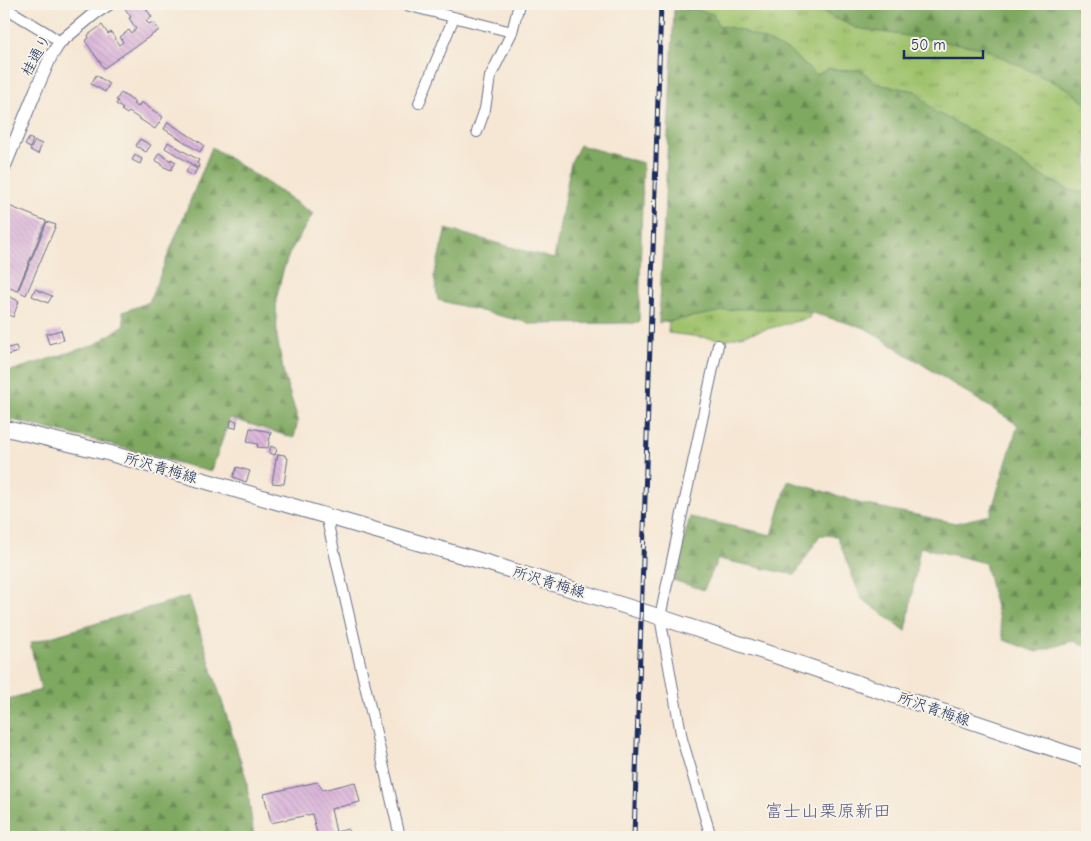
<svg xmlns="http://www.w3.org/2000/svg" width="1091" height="841" viewBox="0 0 1091 841" font-family="'Comic Neue','Klee One',sans-serif">
<style>
.grass{fill:url(#grass-tufts);stroke:#5d7865}
.forest{fill:url(#forest-firs);stroke:#4d6c5f}
.building{fill:url(#building-back-hatch)}
.lines{fill:none;stroke-linecap:round;stroke-linejoin:round}
.minor-casing{stroke:#686f87;stroke-width:12}
.tertiary-casing{stroke:#686f87;stroke-width:14}
.secondary-casing{stroke:#686f87;stroke-width:17}
.minor{stroke:#fff;stroke-width:10}
.tertiary{stroke:#fff;stroke-width:12}
.secondary{stroke:#fff;stroke-width:15}
.rail-casing{stroke:#1b2f5e;stroke-width:5}
.rail{stroke:#f7f3e8;stroke-width:3;stroke-dasharray:9;stroke-linecap:butt}
.labels{text-anchor:middle;dominant-baseline:central;stroke-width:4;stroke-linejoin:round;paint-order:stroke}
.street-label{font-size:15px;fill:#1b2f5e;stroke:#f7f3e8}
.quarter-label{font-size:18px;fill:#5e5e89;stroke:#f7f3e8}
</style>
<defs>
<pattern id="grass-tufts" width="24" height="20" patternUnits="userSpaceOnUse" patternTransform="scale(1.25)"><rect width="24" height="20" fill="#9fc26c"/><path d="M3 7l-1-3M5 7V3M7 7l1-3M15 17l-1-3M17 17v-4M19 17l1-3" fill="none" stroke="#819e5c"/></pattern>
<pattern id="forest-firs" width="22" height="20" patternUnits="userSpaceOnUse" patternTransform="scale(1.25)"><rect width="22" height="20" fill="#7fa860"/><path d="M5 1l3.5 6h-7zM16 11l3.5 6h-7z" fill="#678952"/></pattern>
<pattern id="building-back-hatch" width="6" height="6" patternUnits="userSpaceOnUse" patternTransform="scale(1.25)"><rect width="6" height="6" fill="#dbb5d9"/><path d="M-1 5l2 2M0 0l6 6M5-1l2 2" fill="none" stroke="#bb9cbd"/></pattern>
</defs>
<rect width="100%" height="100%" fill="#f7f3e8"/>
<filter id="ink" filterUnits="userSpaceOnUse"><feTurbulence type="fractalNoise" baseFrequency=".02" numOctaves="2"/><feDisplacementMap in="SourceGraphic" scale="10" xChannelSelector="R" yChannelSelector="G"/><feConvolveMatrix kernelMatrix="1 2 1 2 8 2 1 2 1" color-interpolation-filters="sRGB"/></filter>
<filter id="wash" filterUnits="userSpaceOnUse"><feTurbulence type="fractalNoise" baseFrequency=".0096" numOctaves="4" result="noise"/><feDisplacementMap in="SourceGraphic" scale="20" xChannelSelector="R" yChannelSelector="G"/><feGaussianBlur stdDeviation="1.12" result="paint"/><feColorMatrix in="noise" values="0 0 0 0 0 0 0 0 0 0 0 0 0 0 0 0 0 1.4 0 .05"/><feComposite in="paint" operator="in"/></filter>
<g filter="url(#wash)">
<rect width="100%" height="100%" fill="#f6e7d4"/>
<path class="grass" d="M686 4H1087V385L821 268 809 318 725 340 668 333 680 153Z"/>
<path class="forest" d="M805 4H1087V105L1070 90 983 48 856 28Z
M693 9 713 14 718 25 741 30 788 50 816 75 828 69 861 70 877 84 916 91 934 111 990 141 1032 171 1072 191 1087 193V646L1073 641 1036 652 1004 640 985 563 920 547 906 631 861 598 837 536 820 535 795 575 718 559 704 590 673 580 690 517 772 535 788 481 836 495 862 504 956 523 990 515 1018 425 865 328 798 309H735L659 323 674 10Z
M580 145 643 163 639 323 532 324 438 300 434 276 446 229 554 259 571 162Z
M212 147 263 180 313 214 290 252 283 271 276 300 277 337 284 375 298 420 294 438 230 418 211 472 98 441 4 418V373L96 344 124 325 123 312 149 302Z
M189 596 246 778 254 837H4V700L41 690 30 643Z"/>
<g id="blocks">
<path class="building" d="M128 4H143L152 17 146 21 149 24 153 22 159 30 104 68 85 41 89 38 88 35 102 25 108 34 111 32 119 45 123 42 120 37 129 30 131 33 136 29 129 18 131 17 124 7Z
M96 75 109 84 105 92 91 84Z
M121 93 135 102 133 104 138 107 141 102 163 117 155 129 129 112 127 114 121 110 123 109 116 104 118 101 116 100Z
M168 122 204 145 200 152 164 129Z
M29 138 33 140 30 148 25 145Z
M140 139 151 145 146 152 136 146Z
M35 141 42 144 38 154 30 150Z
M168 142 199 160 197 163 199 165 198 168 165 148Z
M159 153 171 161V159L176 162 171 170 162 166V164L155 160Z
M135 155 142 159 140 164 132 160Z
M190 165 197 169 193 176 186 172Z
M4 204 46 221 17 291 4 285Z
M47 222 56 225 26 295 18 291Z
M35 289 52 296 48 303 32 296Z
M4 294 19 301 13 317 4 313Z
M61 330 64 340 49 344 46 334Z
M16 346 18 352 4 356V349Z
M231 420 237 421 236 428 230 427Z
M250 428 271 432 268 448 257 447 258 444 247 442Z
M271 446 277 449 275 455 269 453Z
M278 454 285 455V457L288 458 284 484 272 483 276 459H277Z
M237 467 250 471 246 482 233 477Z
M317 782 323 790 355 782 360 802 331 809 336 832 348 829 350 837H318L312 814 271 823 264 794Z"/>
</g>
</g>
<g filter="url(#ink)">
<use href="#blocks" fill-opacity="0" stroke="#686f87" stroke-width="1"/>
<g class="lines">
<g class="minor-casing">
<path id="minor" d="M402 4 512 32
M4 7 47 33 60 42
M419 103 454 17
M477 132 485 109 490 77 512 32 519 4
M326 516 400 837
M711 837 682 739 660 617 718 345"/>
</g>
<g class="tertiary-casing">
<path id="tertiary" d="M4 168 36 90 51 56 60 42 95 13 109 4"/>
</g>
<g class="secondary-casing">
<path id="secondary" d="M4 428 109 453 488 563 660 617 1087 760"/>
</g>
<use href="#minor" class="minor"/>
<use href="#tertiary" class="tertiary"/>
<use href="#secondary" class="secondary"/>
<g class="rail-casing">
<path id="rail" d="M634 837 661 4"/>
</g>
<use href="#rail" class="rail"/>
</g>
</g>
<g class="labels">
<g class="street-label">
<text transform="translate(36 55) rotate(-61)">桂通り</text>
<text transform="translate(161 468) rotate(16)">所沢青梅線</text>
<text transform="translate(549 582) rotate(17)">所沢青梅線</text>
<text transform="translate(934 709) rotate(19)">所沢青梅線</text>
</g>
<g class="quarter-label">
<text x="828" y="811">富士山栗原新田</text>
</g>
</g>
<rect width="1091" height="841" fill="none" stroke="#f7f3e8" stroke-width="20"/>
<path d="M904 50v8h79v-8" fill="none" stroke="#1b2f5e" stroke-width="2.5"/>
<text x="911" y="50" font-size="15" fill="#1b2f5e" stroke="#f7f3e8" stroke-width="4" paint-order="stroke">50 m</text>
</svg>
